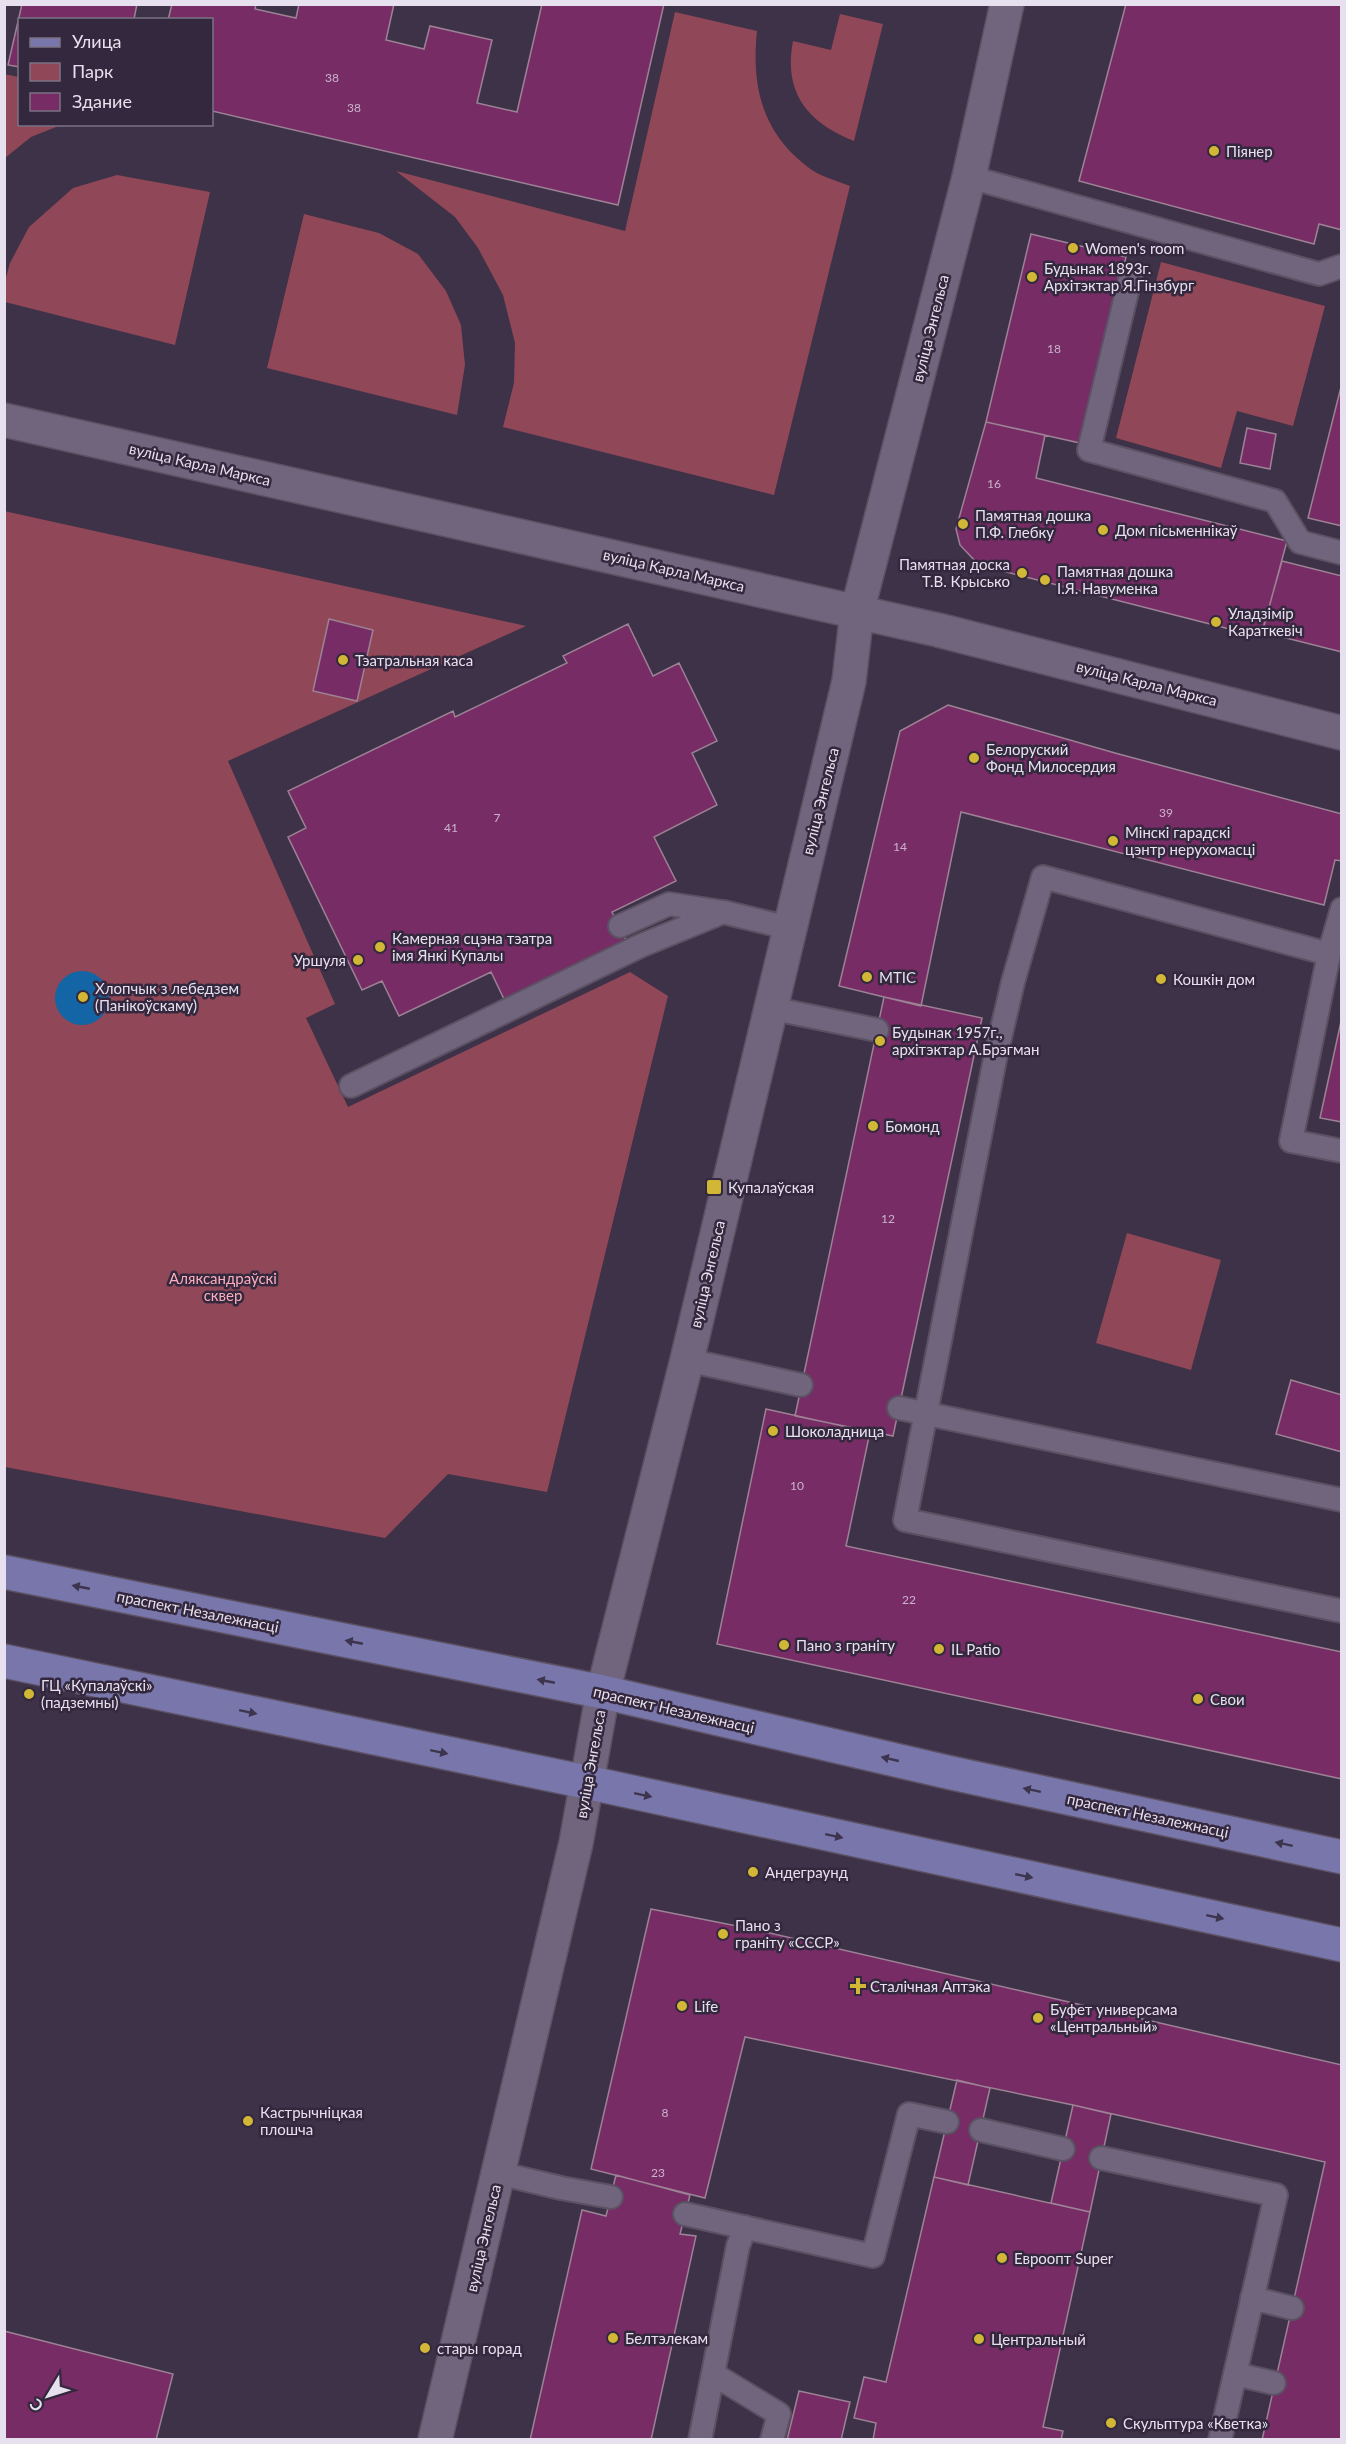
<svg xmlns="http://www.w3.org/2000/svg" width="1346" height="2444" viewBox="0 0 1346 2444" font-family="Lato,sans-serif">
<style>
.green{fill:#904757}
.water{fill:#1365a6}
.building{fill:#772c65;stroke:#9c8294;stroke-width:1.5}
.lines{fill:none;stroke-linecap:round;stroke-linejoin:round}
.service-casing{stroke:#5b5163;stroke-width:26}
.minor-casing{stroke:#5b5163;stroke-width:36}
.tertiary-casing{stroke:#5b5163;stroke-width:36}
.secondary-casing{stroke:#5b5163;stroke-width:36}
.primary-casing{stroke:#5b5163;stroke-width:36}
.service{stroke:#71657d;stroke-width:22}
.minor{stroke:#71657d;stroke-width:33}
.tertiary{stroke:#71657d;stroke-width:33}
.secondary{stroke:#71657d;stroke-width:33}
.primary{stroke:#7876ab;stroke-width:33}
.oneway{fill:#3d344e}
.poi-dot{fill:#d2b736;stroke:#33283d;stroke-width:2}
.labels{text-anchor:middle;dominant-baseline:central;stroke-width:5;stroke-linejoin:round;paint-order:stroke}
.number-label{font-size:12px;fill:#cbb3cc}
.poi-label{font-size:15px;fill:#e7e0ee;stroke:#33283d;text-anchor:start}
.street-label{font-size:15px;fill:#e7e0ee;stroke:#33283d}
.park-label{font-size:15px;fill:#fcadbb;stroke:#33283d}
</style>
<rect width="100%" height="100%" fill="#3d3247"/>
<path class="green" d="M675 12 757 31C751 88 763 135 812 170 822 177 838 181 850 186L774 495 503 427 514 383 515 343 503 295 478 248 455 217 396 171 625 231Z
M840 14 883 24 854 141C808 123 783 93 793 41L831 50Z
M4 74 19 77 20 124 61 125 31 137 5 158Z
M117 175 210 192 175 345 5 302V281L10 263 29 227 73 188Z
M304 214 379 233 418 254 446 291 461 325 465 365 457 415 267 368Z
M1161 262 1325 306 1293 426 1237 411 1221 468 1116 438Z
M4 511 526 626 228 761 335 1004 306 1018 348 1107 630 972 668 996 547 1492 448 1474 385 1538 5 1467Z
M1127 1233 1221 1260 1191 1370 1096 1343Z"/>
<path class="water" d="M55 998a27 27 0 1 1 54 0a27 27 0 1 1-54 0Z"/>
<path class="building" d="M22 4H137L134 19 137 20H20V67L8 65Z
M172 4H256L255 9 296 18 299 4H394L386 40 424 49 430 26 492 40 477 103 517 112 542 4H664L618 205 212 111V20H168Z
M1126 4H1342V230L1319 224 1314 244 1079 181Z
M1031 234 1126 257 1080 443 986 422Z
M1342 383V526L1308 518Z
M986 422 1045 435 1036 478 1287 541 1261 637 979 565 960 545 956 529Z
M1247 428 1276 434 1270 469 1240 463Z
M1282 561 1342 576V652L1262 632Z
M329 619 373 630 357 701 313 691Z
M628 624 653 676 679 663 717 741 692 753 717 805 654 837 676 881 612 912 626 940 504 999 491 972 399 1016 382 981 362 990 288 837 306 828 288 791 453 711 455 717 567 663 563 656Z
M948 705 1115 753 1342 814V861L1335 860 1324 905 961 812 921 1006 839 986 900 731Z
M884 997 982 1018 893 1436 795 1416Z
M1342 1017V1122L1320 1118Z
M1291 1380 1342 1395V1452L1276 1434Z
M766 1409 870 1432 846 1546 1342 1652V1779L717 1644Z
M651 1909 752 1929 1342 2065V2440H1262L1325 2162 1073 2105 745 2037 705 2198 591 2169Z
M957 2080 990 2088 968 2185 934 2177Z
M1073 2105 1111 2114 1090 2212 1051 2203Z
M616 2175 690 2195 680 2234 696 2236 651 2440H530L582 2210 606 2216Z
M934 2177 1090 2212 1043 2427 1063 2431 1061 2440H873L876 2423 854 2418 864 2377 886 2382Z
M4 2331 173 2374 156 2440H4Z
M799 2391 850 2402 841 2440H787Z"/>
<g class="lines">
<g class="service-casing">
<path id="service" d="M969 177 1319 274 1342 266
M1131 275 1089 450 1275 501 1300 542 1342 553
M1342 909 1329 954 1043 877 1013 982 995 1059 905 1520 1342 1611
M620 926 669 904 722 912
M1329 954 1291 1141 1342 1151
M770 1008 877 1030
M351 1086 640 946 723 912 789 928
M687 1360 801 1385
M899 1408 1342 1500
M981 2130 1063 2149
M1101 2158 1276 2195 1220 2440
M498 2173 561 2188 611 2197
M685 2214 873 2256 909 2114 947 2122
M1252 2298 1292 2308
M713 2374 779 2414 772 2440
M1235 2374 1274 2383
M700 2440 738 2246 745 2227"/>
</g>
<g class="minor-casing">
<path id="minor" d="M4 420 857 612 969 177 1007 4"/>
</g>
<g class="tertiary-casing">
<path id="tertiary" d="M603 1692 687 1360 849 681 857 612 938 630 1342 733"/>
</g>
<g class="secondary-casing">
<path id="secondary" d="M435 2440 576 1843 603 1692"/>
</g>
<g class="primary-casing">
<path id="primary" d="M4 1572 603 1692 947 1772 1342 1857
M4 1661 586 1782 1342 1945"/>
</g>
<use href="#service" class="service"/>
<use href="#minor" class="minor"/>
<use href="#tertiary" class="tertiary"/>
<use href="#secondary" class="secondary"/>
<use href="#primary" class="primary"/>
</g>
<defs><path id="oneway-solid" d="M-6-.8H1V-3.2L6.5 0L1 3.2V.8H-6Z" transform="scale(1.5)"/></defs>
<g class="oneway">
<use href="#oneway-solid" transform="translate(81 1587) rotate(-169)"/>
<use href="#oneway-solid" transform="translate(354 1642) rotate(-169)"/>
<use href="#oneway-solid" transform="translate(546 1681) rotate(-169)"/>
<use href="#oneway-solid" transform="translate(248 1712) rotate(12)"/>
<use href="#oneway-solid" transform="translate(439 1752) rotate(12)"/>
<use href="#oneway-solid" transform="translate(890 1759) rotate(-167)"/>
<use href="#oneway-solid" transform="translate(1032 1790) rotate(-168)"/>
<use href="#oneway-solid" transform="translate(643 1795) rotate(12)"/>
<use href="#oneway-solid" transform="translate(834 1836) rotate(12)"/>
<use href="#oneway-solid" transform="translate(1284 1844) rotate(-168)"/>
<use href="#oneway-solid" transform="translate(1024 1876) rotate(12)"/>
<use href="#oneway-solid" transform="translate(1215 1917) rotate(12)"/>
</g>
<g class="poi-dot">
<circle cx="1214" cy="151" r="6"/>
<circle cx="1073" cy="248" r="6"/>
<circle cx="1032" cy="277" r="6"/>
<circle cx="963" cy="524" r="6"/>
<circle cx="1103" cy="530" r="6"/>
<circle cx="1022" cy="573" r="6"/>
<circle cx="1045" cy="580" r="6"/>
<circle cx="1216" cy="622" r="6"/>
<circle cx="343" cy="660" r="6"/>
<circle cx="974" cy="758" r="6"/>
<circle cx="1113" cy="841" r="6"/>
<circle cx="380" cy="947" r="6"/>
<circle cx="358" cy="960" r="6"/>
<circle cx="867" cy="977" r="6"/>
<circle cx="1161" cy="979" r="6"/>
<circle cx="83" cy="997" r="6"/>
<circle cx="880" cy="1041" r="6"/>
<circle cx="873" cy="1126" r="6"/>
<rect x="706" y="1179" width="16" height="16" rx="3"/>
<circle cx="773" cy="1431" r="6"/>
<circle cx="784" cy="1645" r="6"/>
<circle cx="939" cy="1649" r="6"/>
<circle cx="29" cy="1694" r="6"/>
<circle cx="1198" cy="1699" r="6"/>
<circle cx="753" cy="1872" r="6"/>
<circle cx="723" cy="1934" r="6"/>
<path d="M855 1977h6v6h6v6h-6v6h-6v-6h-6v-6h6z"/>
<circle cx="682" cy="2006" r="6"/>
<circle cx="1038" cy="2018" r="6"/>
<circle cx="248" cy="2121" r="6"/>
<circle cx="1002" cy="2258" r="6"/>
<circle cx="613" cy="2338" r="6"/>
<circle cx="979" cy="2339" r="6"/>
<circle cx="425" cy="2348" r="6"/>
<circle cx="1111" cy="2423" r="6"/>
</g>
<g class="labels">
<g class="number-label">
<text x="332" y="77">38</text>
<text x="354" y="107">38</text>
<text x="1054" y="348">18</text>
<text x="994" y="483">16</text>
<text x="1166" y="812">39</text>
<text x="497" y="817">7</text>
<text x="451" y="827">41</text>
<text x="900" y="846">14</text>
<text x="888" y="1218">12</text>
<text x="797" y="1485">10</text>
<text x="909" y="1599">22</text>
<text x="665" y="2112">8</text>
<text x="658" y="2172">23</text>
</g>
<g class="poi-label">
<text x="1226" y="151">Піянер</text>
<text x="1085" y="248">Women's room</text>
<text x="1044" y="268">Будынак 1893г.<tspan x="1044" dy="17">Архітэктар Я.Гінзбург</tspan></text>
<text x="975" y="515">Памятная дошка<tspan x="975" dy="17">П.Ф. Глебку</tspan></text>
<text x="1115" y="530">Дом пісьменнікаў</text>
<text x="1010" y="564" text-anchor="end">Памятная доска<tspan x="1010" dy="17">Т.В. Крысько</tspan></text>
<text x="1057" y="571">Памятная дошка<tspan x="1057" dy="17">І.Я. Навуменка</tspan></text>
<text x="1228" y="613">Уладзімір<tspan x="1228" dy="17">Караткевіч</tspan></text>
<text x="355" y="660">Тэатральная каса</text>
<text x="986" y="749">Белоруский<tspan x="986" dy="17">Фонд Милосердия</tspan></text>
<text x="1125" y="832">Мінскі гарадскі<tspan x="1125" dy="17">цэнтр нерухомасці</tspan></text>
<text x="392" y="938">Камерная сцэна тэатра<tspan x="392" dy="17">імя Янкі Купалы</tspan></text>
<text x="346" y="960" text-anchor="end">Уршуля</text>
<text x="879" y="977">МТІС</text>
<text x="1173" y="979">Кошкін дом</text>
<text x="95" y="988">Хлопчык з лебедзем<tspan x="95" dy="17">(Панікоўскаму)</tspan></text>
<text x="892" y="1032">Будынак 1957г.,<tspan x="892" dy="17">архітэктар А.Брэгман</tspan></text>
<text x="885" y="1126">Бомонд</text>
<text x="728" y="1187">Купалаўская</text>
<text x="785" y="1431">Шоколадница</text>
<text x="796" y="1645">Пано з граніту</text>
<text x="951" y="1649">IL Patio</text>
<text x="41" y="1685">ГЦ «Купалаўскі»<tspan x="41" dy="17">(падземны)</tspan></text>
<text x="1210" y="1699">Свои</text>
<text x="765" y="1872">Андеграунд</text>
<text x="735" y="1925">Пано з<tspan x="735" dy="17">граніту «СССР»</tspan></text>
<text x="870" y="1986">Сталічная Аптэка</text>
<text x="694" y="2006">Life</text>
<text x="1050" y="2009">Буфет универсама<tspan x="1050" dy="17">«Центральный»</tspan></text>
<text x="260" y="2112">Кастрычніцкая<tspan x="260" dy="17">плошча</tspan></text>
<text x="1014" y="2258">Евроопт Super</text>
<text x="625" y="2338">Белтэлекам</text>
<text x="991" y="2339">Центральный</text>
<text x="437" y="2348">стары горад</text>
<text x="1123" y="2423">Скульптура «Кветка»</text>
</g>
<g class="street-label">
<text transform="translate(930 328) rotate(-76)">вуліца Энгельса</text>
<text transform="translate(200 464) rotate(13)">вуліца Карла Маркса</text>
<text transform="translate(674 570) rotate(13)">вуліца Карла Маркса</text>
<text transform="translate(1147 683) rotate(14)">вуліца Карла Маркса</text>
<text transform="translate(820 801) rotate(-76)">вуліца Энгельса</text>
<text transform="translate(707 1274) rotate(-77)">вуліца Энгельса</text>
<text transform="translate(198 1611) rotate(11)">праспект Незалежнасці</text>
<text transform="translate(674 1709) rotate(13)">праспект Незалежнасці</text>
<text transform="translate(590 1764) rotate(-80)">вуліца Энгельса</text>
<text transform="translate(1148 1815) rotate(12)">праспект Незалежнасці</text>
<text transform="translate(483 2238) rotate(-77)">вуліца Энгельса</text>
</g>
<g class="park-label">
<text x="223" y="1278">Аляксандраўскі<tspan x="223" dy="17">сквер</tspan></text>
</g>
</g>
<rect width="1346" height="2444" fill="none" stroke="#e7e0ee" stroke-width="12"/>
<rect x="18" y="18" width="195" height="108" fill="#33283d" stroke="#7b7284" stroke-width="1.5"/>
<rect x="30" y="38" width="30" height="9" fill="#7876ab" stroke="#7b7284" stroke-width="1.5"/>
<text x="72" y="48" font-size="18" fill="#e7e0ee">Улица</text>
<rect x="30" y="63" width="30" height="18" fill="#904757" stroke="#7b7284" stroke-width="1.5"/>
<text x="72" y="78" font-size="18" fill="#e7e0ee">Парк</text>
<rect x="30" y="93" width="30" height="18" fill="#772c65" stroke="#7b7284" stroke-width="1.5"/>
<text x="72" y="108" font-size="18" fill="#e7e0ee">Здание</text>
<g transform="translate(48 2396) rotate(232)" stroke="#33283d" stroke-width="4.5" paint-order="stroke">
<path d="M0-4.5L10 22L0 15L-10 22Z" fill="#e7e0ee"/>
<text y="-9" font-size="16" font-weight="bold" text-anchor="middle" fill="#e7e0ee">С</text>
</g>
</svg>
